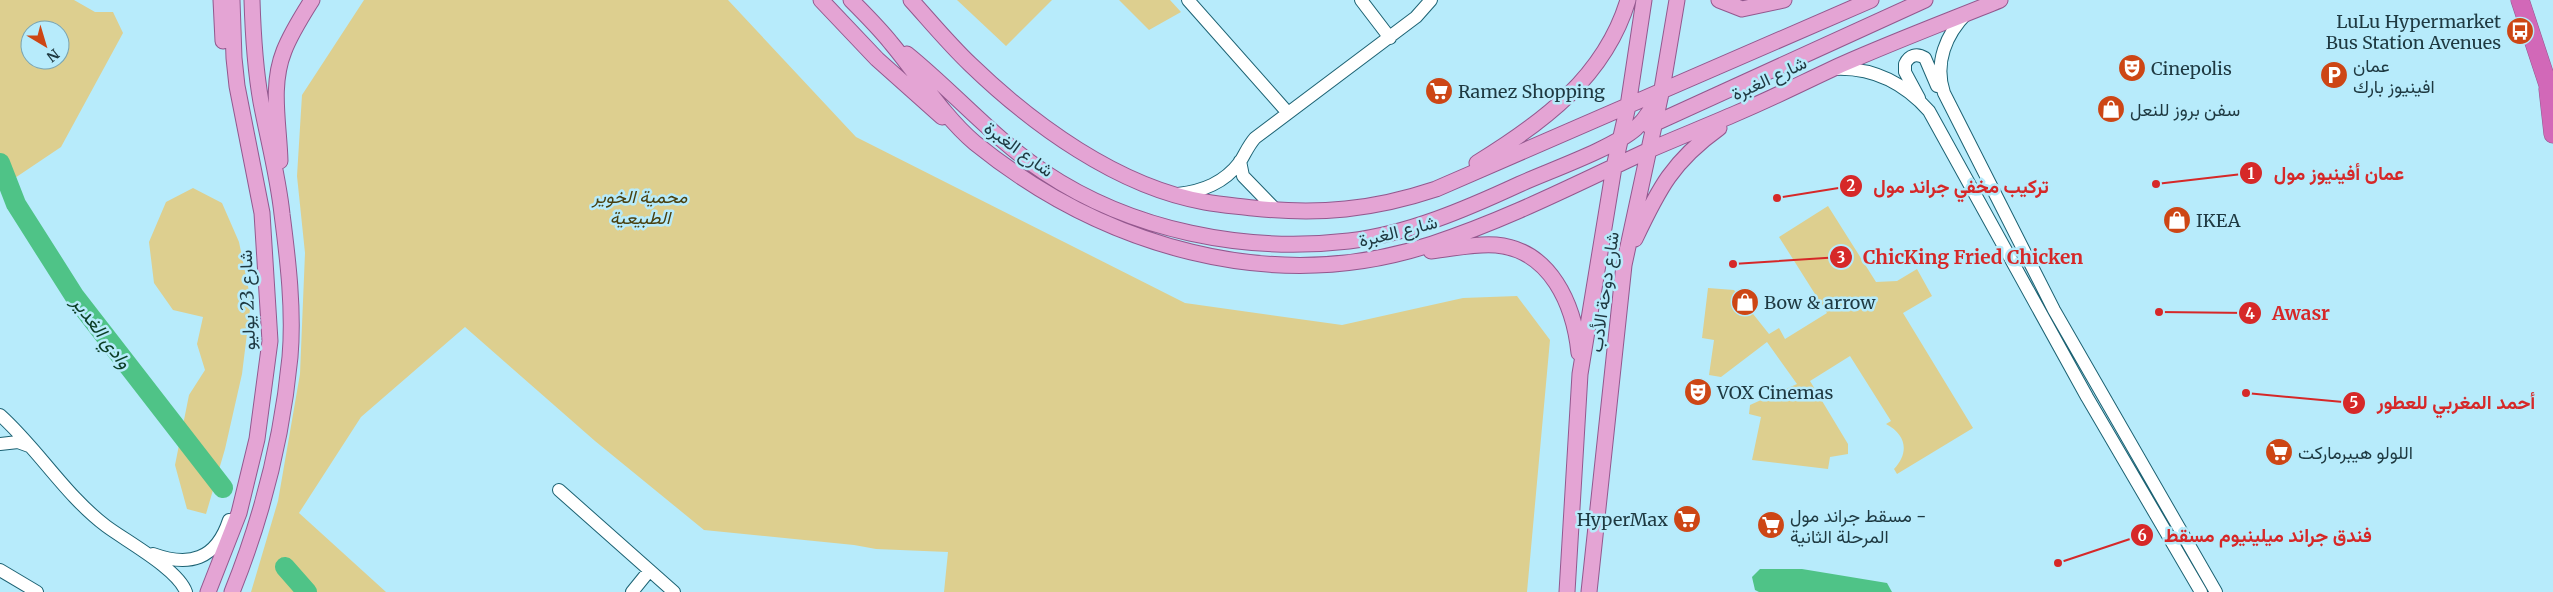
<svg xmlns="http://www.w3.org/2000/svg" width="2553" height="592" viewBox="0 0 2553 592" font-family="Merriweather,Vazirmatn,serif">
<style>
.green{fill:#ddcf8f;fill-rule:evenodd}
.water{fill:#4fc387}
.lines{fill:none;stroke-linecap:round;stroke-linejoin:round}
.river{stroke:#4fc387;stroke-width:20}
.minor-casing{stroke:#1c6273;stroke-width:14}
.major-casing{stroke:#93588e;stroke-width:17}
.highway-casing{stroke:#93588e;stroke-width:19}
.minor{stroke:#fff;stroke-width:12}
.major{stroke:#e4a4d4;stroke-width:15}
.highway{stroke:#d268b8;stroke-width:18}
.labels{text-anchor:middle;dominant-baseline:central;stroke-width:5;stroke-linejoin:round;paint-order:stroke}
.poi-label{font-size:18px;fill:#1e3941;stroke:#b7ebfb;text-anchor:start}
.street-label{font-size:18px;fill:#1e3941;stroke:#b7ebfb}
.park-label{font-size:18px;font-style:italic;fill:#49400f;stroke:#b7ebfb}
.water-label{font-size:19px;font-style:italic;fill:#0b3d25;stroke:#b7ebfb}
.leader{fill:none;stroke:#d62828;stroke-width:2}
.callout-dot{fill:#d62828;stroke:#b7ebfb;stroke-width:2}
.mark-label{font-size:15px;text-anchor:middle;font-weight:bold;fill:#fff}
.callout-label{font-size:19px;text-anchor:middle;font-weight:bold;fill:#d62828;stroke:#b7ebfb;stroke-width:5;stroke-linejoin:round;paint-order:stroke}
</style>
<rect width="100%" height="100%" fill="#b7ebfb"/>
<path class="green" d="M0 0H74L95 12H113L123 33 61 147 0 188ZM30 30H60V60H30Z
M364 0H728L856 137 1185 303 1342 325 1463 298 1517 296 1550 340 1527 592H944L948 552 876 549 854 545 704 530 595 441 465 327 361 417 299 513 386 592H251L278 501 300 374 305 253 297 176 302 95Z
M957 0H1052L1006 46Z
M1119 0H1170L1181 12 1149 30Z
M193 188 222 203 239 242 251 301 242 374 225 449 206 514 187 509 175 465 189 395 205 370 197 344 203 317 173 310 154 283 149 242 166 202Z
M1828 206 1876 282 1897 281 1917 269 1932 296 1903 313 1973 428 1897 474 1894 469C1909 453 1907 435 1886 424L1891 421 1850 356 1810 381 1848 444V454L1830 457 1828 469 1752 460 1761 417 1749 414 1750 405 1797 384 1767 342 1721 377 1709 375 1714 340 1702 338 1708 288 1734 290 1769 334 1779 328 1785 339 1827 313 1779 237Z"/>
<path class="water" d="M1760 569H1802L1887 583 1892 592H1759L1755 590 1752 577Z"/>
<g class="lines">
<path class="river" d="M0 163 16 204 75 297 223 488
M285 567 307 592"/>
<g class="minor-casing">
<path id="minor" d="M1188 0 1288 113
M1361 0 1390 38
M1967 13C1946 34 1934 63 1944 93L2054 310 2216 592
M1834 69C1873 67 1904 83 1929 111L2087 397 2201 592
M1919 98 1905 72V64C1909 55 1917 53 1925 58L1937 86
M1240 161 1243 176 1276 210
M1178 194C1203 191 1224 183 1240 162 1245 154 1248 146 1255 138L1416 17 1431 0
M0 415C38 449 65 495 106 526 126 541 178 569 186 592
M0 444 18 442 29 446
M559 490 674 592
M153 554C189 567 216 560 229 520
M0 570 37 592
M632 592 649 571"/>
</g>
<g class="major-casing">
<path id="major" d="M221 0 223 41
M821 0 877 59 942 117
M851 0C865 14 879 28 891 43 917 74 944 117 975 143 1102 246 1272 297 1432 244 1506 220 1576 184 1647 151 1677 138 1707 126 1737 113 1773 98 1808 80 1843 64 1895 41 1948 21 2000 0
M911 0C930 21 949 44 970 64 1032 124 1118 187 1205 202 1221 205 1237 206 1253 208 1319 215 1373 210 1436 189L1871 0
M1719 0 1742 9 1784 0
M907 54C954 92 994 139 1044 172 1132 231 1245 253 1349 241 1408 234 1466 209 1520 184 1551 170 1612 149 1636 128 1648 117 1655 104 1662 89
M1649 126 1925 0
M280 161C279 124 270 86 284 51 291 33 302 16 312 0
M1477 163C1542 123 1605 77 1628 0
M1635 239C1659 188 1673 161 1719 128
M1431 251C1452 249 1475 243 1496 245 1551 250 1574 305 1579 353
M208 592 239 513 257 439 270 341 262 213 237 86 234 58 232 0
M232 592C263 515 282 440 290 357 294 311 288 260 282 214 278 176 268 139 261 102 255 68 253 34 252 0
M1567 592 1580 374 1614 167 1628 106 1644 0
M1589 592 1624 265 1662 89 1677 0"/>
</g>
<g class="highway-casing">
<path id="highway" d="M2520 0 2553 100
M2548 89 2553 134"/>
</g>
<use href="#minor" class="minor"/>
<use href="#major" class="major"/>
<use href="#highway" class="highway"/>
</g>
<defs>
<g id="bus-disc" transform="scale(1.4375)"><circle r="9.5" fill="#cd4615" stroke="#b7ebfb"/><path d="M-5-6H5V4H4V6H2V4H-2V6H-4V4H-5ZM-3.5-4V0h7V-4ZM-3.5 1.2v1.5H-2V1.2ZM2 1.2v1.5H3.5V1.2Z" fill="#fff"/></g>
<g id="theatre-disc" transform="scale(1.4375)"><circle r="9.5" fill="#cd4615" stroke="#b7ebfb"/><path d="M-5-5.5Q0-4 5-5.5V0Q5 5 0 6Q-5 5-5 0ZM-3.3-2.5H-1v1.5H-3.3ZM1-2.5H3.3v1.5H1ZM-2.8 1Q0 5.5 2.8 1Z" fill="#fff"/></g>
<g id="parking-disc" transform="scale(1.4375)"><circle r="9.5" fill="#cd4615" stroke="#b7ebfb"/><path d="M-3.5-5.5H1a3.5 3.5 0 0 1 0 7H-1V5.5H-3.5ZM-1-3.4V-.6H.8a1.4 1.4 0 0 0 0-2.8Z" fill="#fff"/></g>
<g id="supermarket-disc" transform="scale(1.4375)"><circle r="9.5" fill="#cd4615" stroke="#b7ebfb"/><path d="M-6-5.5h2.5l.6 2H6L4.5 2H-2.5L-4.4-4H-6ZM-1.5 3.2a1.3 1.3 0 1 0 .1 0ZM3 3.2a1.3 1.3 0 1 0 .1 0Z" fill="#fff"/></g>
<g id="shop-disc" transform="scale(1.4375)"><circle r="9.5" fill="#cd4615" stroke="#b7ebfb"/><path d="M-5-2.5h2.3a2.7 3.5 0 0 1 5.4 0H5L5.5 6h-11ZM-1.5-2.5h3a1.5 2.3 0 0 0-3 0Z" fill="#fff"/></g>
</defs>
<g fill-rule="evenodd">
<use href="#bus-disc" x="2520" y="31"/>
<use href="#theatre-disc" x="2132" y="68"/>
<use href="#parking-disc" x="2334" y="75"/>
<use href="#supermarket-disc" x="1439" y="91"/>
<use href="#shop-disc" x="2111" y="109"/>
<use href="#shop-disc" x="2177" y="220"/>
<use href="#shop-disc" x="1745" y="302"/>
<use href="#theatre-disc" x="1698" y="392"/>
<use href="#supermarket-disc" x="2279" y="452"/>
<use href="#supermarket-disc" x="1687" y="519"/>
<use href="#supermarket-disc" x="1771" y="525"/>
</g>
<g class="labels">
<g class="poi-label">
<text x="2501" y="21" text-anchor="end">LuLu Hypermarket<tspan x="2501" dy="21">Bus Station Avenues</tspan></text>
<text x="2353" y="65">عمان<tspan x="2353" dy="21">افينيوز بارك</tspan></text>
<text x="2151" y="68">Cinepolis</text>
<text x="1458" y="91">Ramez Shopping</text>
<text x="2130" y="109">سفن بروز للنعل</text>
<text x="2196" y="220">IKEA</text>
<text x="1764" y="302">Bow &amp; arrow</text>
<text x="1717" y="392">VOX Cinemas</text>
<text x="2298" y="452">اللولو هيبرماركت</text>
<text x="1790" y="515">مسقط جراند مول -<tspan x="1790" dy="21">المرحلة الثانية</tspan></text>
<text x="1668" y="519" text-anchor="end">HyperMax</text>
</g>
<g class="street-label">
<text transform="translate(1769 78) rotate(-25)">شارع الغبرة</text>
<text transform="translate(1019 149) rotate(36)">شارع الغبرة</text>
<text transform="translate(1398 231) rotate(-14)">شارع الغبرة</text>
<text transform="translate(1604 292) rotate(-82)">شارع دوحة الأدب</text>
<text transform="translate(247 300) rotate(-92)">شارع 23 يوليو</text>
</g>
<g class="park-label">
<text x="640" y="196">محمية الخوير<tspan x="640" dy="21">الطبيعية</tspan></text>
</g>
<g class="water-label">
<text transform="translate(102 332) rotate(53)">وادي الغدير</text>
</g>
</g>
<path class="leader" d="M2156 184L2251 173M1777 198L1851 186M1733 264L1841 257M2159 312L2250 313M2246 393L2354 403M2058 563L2142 535"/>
<g class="callout-dot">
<circle cx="2156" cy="184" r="5"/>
<circle cx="1777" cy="198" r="5"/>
<circle cx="1733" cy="264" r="5"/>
<circle cx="2159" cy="312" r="5"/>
<circle cx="2246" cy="393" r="5"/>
<circle cx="2058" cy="563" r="5"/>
<circle cx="2251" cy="173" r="12"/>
<circle cx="1851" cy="186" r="12"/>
<circle cx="1841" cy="257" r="12"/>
<circle cx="2250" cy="313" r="12"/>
<circle cx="2354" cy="403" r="12"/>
<circle cx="2142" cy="535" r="12"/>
</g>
<g class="mark-label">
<text x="2251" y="179">1</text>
<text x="1851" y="191">2</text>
<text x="1841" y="263">3</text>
<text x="2250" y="319">4</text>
<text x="2354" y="408">5</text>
<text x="2142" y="541">6</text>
</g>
<g class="callout-label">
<text x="2339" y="180">عمان أفينيوز مول</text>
<text x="1961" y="193">تركيب مخفي جراند مول</text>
<text x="1973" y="264">ChicKing Fried Chicken</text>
<text x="2301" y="320">Awasr</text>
<text x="2456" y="409">أحمد المغربي للعطور</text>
<text x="2268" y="542">فندق جراند ميلينيوم مسقط</text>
</g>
<g transform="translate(45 45) rotate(142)"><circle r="24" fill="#b7ebfb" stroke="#7aa4b1"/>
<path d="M0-4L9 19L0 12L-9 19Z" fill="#cd4615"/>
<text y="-8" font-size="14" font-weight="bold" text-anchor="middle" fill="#1e3941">N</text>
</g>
</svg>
